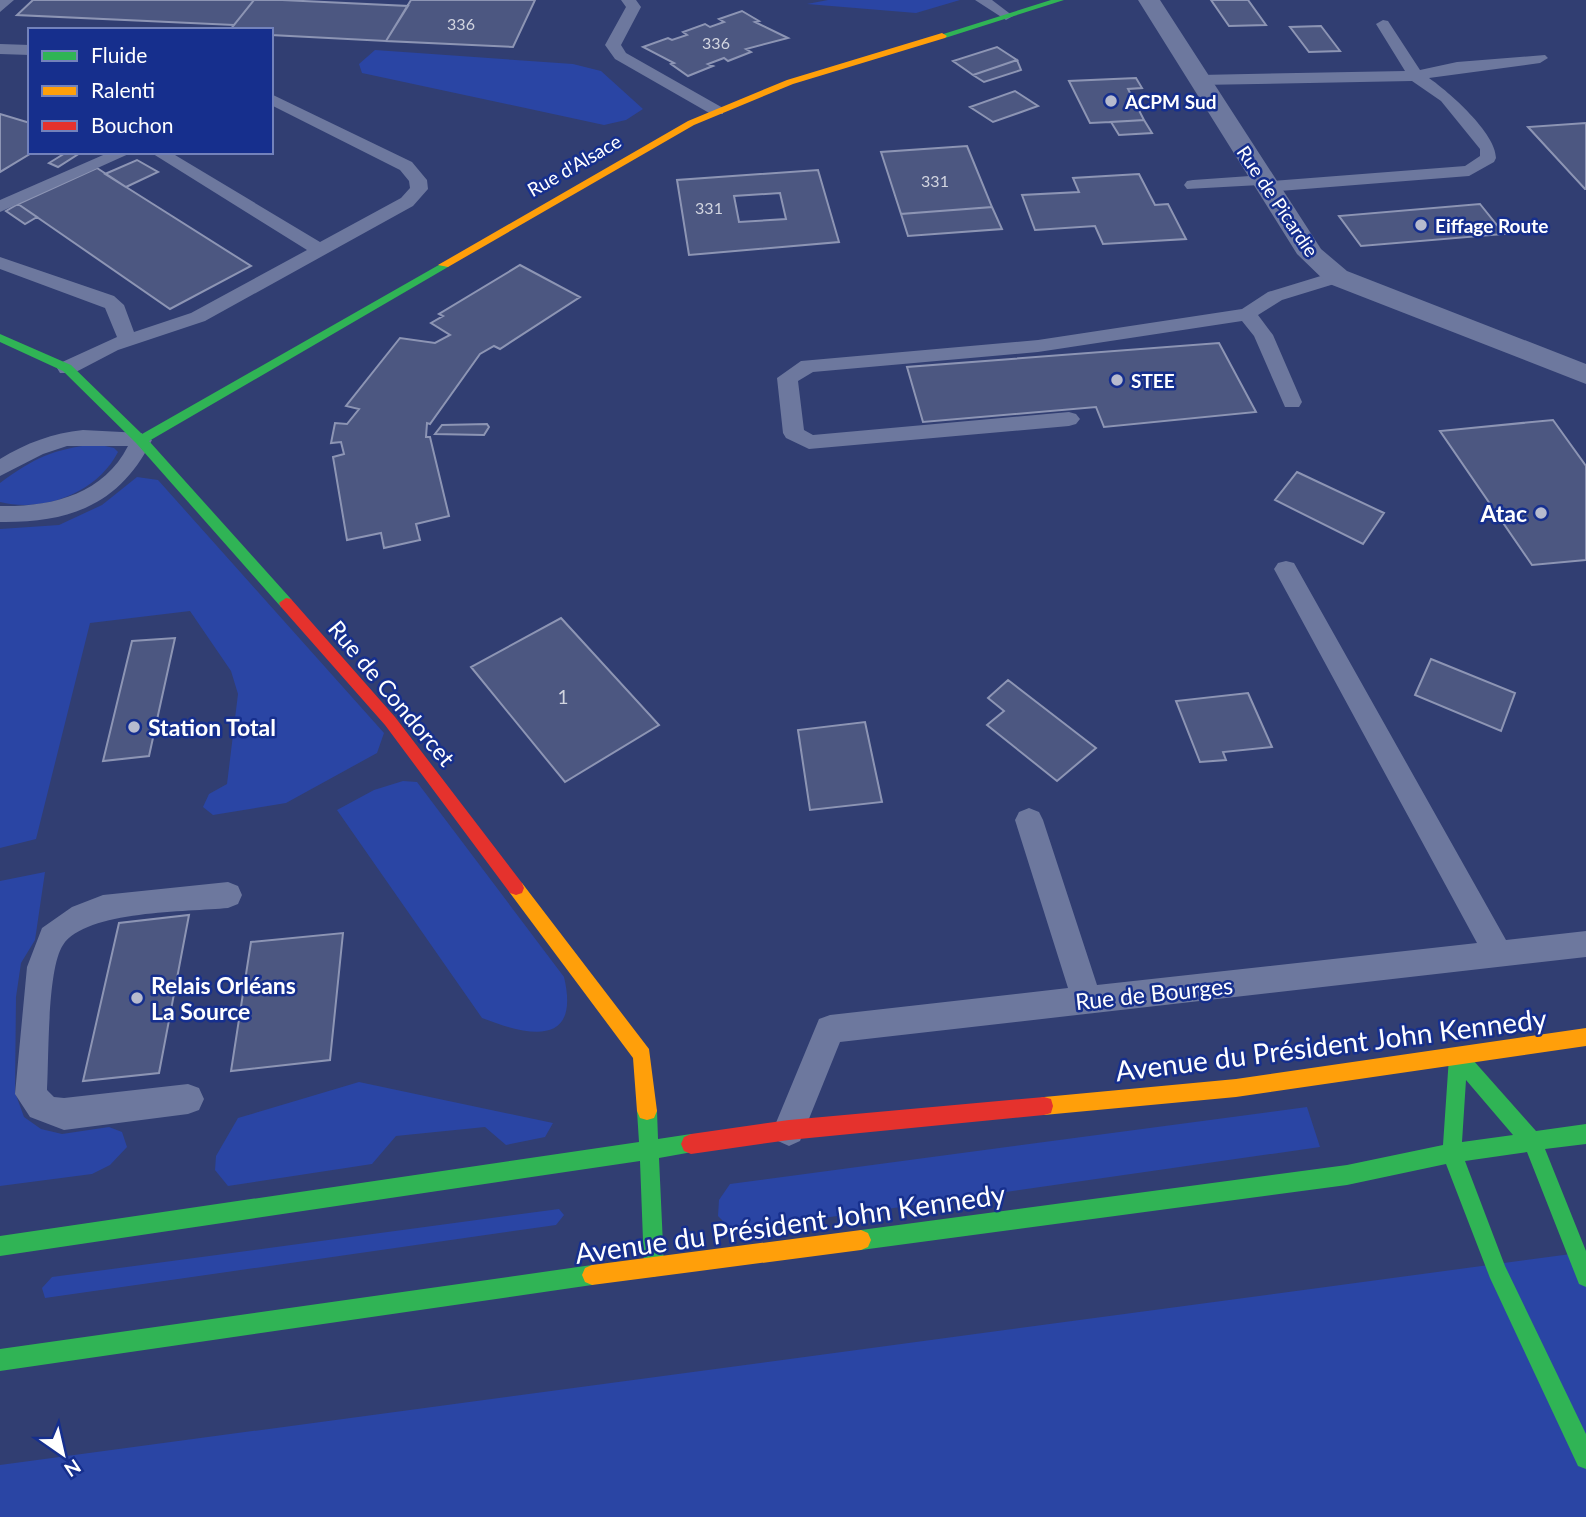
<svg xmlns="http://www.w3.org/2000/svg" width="1586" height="1517" viewBox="0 0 1586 1517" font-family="Lato,sans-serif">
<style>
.green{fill:#2a45a4}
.building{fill:#4c5781;stroke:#8d95b4;stroke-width:2;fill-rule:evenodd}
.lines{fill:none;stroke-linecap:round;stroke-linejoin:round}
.lane{fill:#6d789e;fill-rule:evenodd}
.street{fill:#6d789e;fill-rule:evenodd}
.fast{fill:#30b455;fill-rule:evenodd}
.slow{fill:#ff9f0a;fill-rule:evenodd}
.jam{fill:#e5322d;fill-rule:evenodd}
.poi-dot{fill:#b7bbce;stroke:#162f8d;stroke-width:2.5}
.labels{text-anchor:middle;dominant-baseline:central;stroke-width:5;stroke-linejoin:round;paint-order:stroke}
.far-number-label{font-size:16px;fill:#d2d5e0}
.far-poi-label{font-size:19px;font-weight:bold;fill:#fff;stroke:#162f8d;text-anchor:start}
.far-street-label{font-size:19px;fill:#fff;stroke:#162f8d}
.number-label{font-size:19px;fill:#d2d5e0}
.poi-label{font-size:23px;font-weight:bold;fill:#fff;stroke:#162f8d;text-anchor:start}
.street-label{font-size:23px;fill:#fff;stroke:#162f8d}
.near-street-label{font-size:28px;fill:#fff;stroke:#162f8d}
</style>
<rect width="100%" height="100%" fill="#313e72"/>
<path class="green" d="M828 0H960L916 13 807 4Z
M375 50 573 64 601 71 643 109 626 120 604 125 362 73 359 64Z
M96 444 114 448 118 452C97 493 43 513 0 502V483C36 457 51 450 96 444Z
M137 477 158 480 384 733 377 753 286 803 213 815 203 807 209 794 227 784 238 694 231 671 190 611 90 623 36 839 0 848V529L59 525 102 505Z
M403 781 417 782 564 977C581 1049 526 1035 482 1018L337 810 374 790Z
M45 872 35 940 21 963 16 997 15 1092 24 1117 41 1129 62 1134 109 1127 122 1132 127 1147 110 1165 92 1174 0 1186V881Z
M359 1082 553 1123 545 1137 506 1145 485 1127 396 1136 372 1164 228 1186 215 1170 216 1156 238 1118Z
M1307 1107 1320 1147 733 1231 718 1216 719 1200 730 1184Z
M559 1209 564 1215 556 1225 45 1298 42 1288 52 1277Z
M1586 1252V1517H0V1465Z"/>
<path class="building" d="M33 0H254L234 25 17 15Z
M254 0H282L408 6 386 41 271 35V30H230Z
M411 0H535L513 47 386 41Z
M1211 0H1248L1266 25 1229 26Z
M742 11 759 21 755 22 788 38 746 49 751 52 728 61 724 58 708 64 713 66 688 76 671 64 674 63 643 47 668 38 672 40 687 35 683 32 705 24 710 27 724 22 719 19Z
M1321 26 1340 51 1309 52 1290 27Z
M997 47 1017 60 973 75 953 61Z
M1017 60 1021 70 984 82 973 75Z
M1136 78 1142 88 1128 89 1144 120 1111 122 1090 123 1069 81Z
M1015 91 1038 106 993 122 970 107Z
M0 114 30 123V152H33L0 172Z
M1144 120 1152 133 1119 135 1111 122Z
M1586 123V189H1585L1528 127Z
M967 146 992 207 901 214 881 152Z
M67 152 80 153 58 167 49 163Z
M137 160 158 172 126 187 105 174Z
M97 168 126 187 251 266 170 309 18 204Z
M818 170 839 242 689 255 677 180ZM780 193 786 219 739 222 734 196Z
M1139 174 1155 205 1168 204 1186 239 1103 244 1095 226 1035 230 1022 195 1079 192 1073 178Z
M18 204 37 217 25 224 6 211Z
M1480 204 1504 234 1361 246 1339 216Z
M992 207 1002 229 908 236 901 214Z
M520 265 580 297 500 349 494 346 480 354 430 424 427 423 426 437H430L449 516 416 524 420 540 384 548 381 533 347 540 333 457 344 454 341 442 331 443 335 423 347 424 359 409 346 406 400 338 435 343 450 335 431 323 443 316 439 314Z
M1219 343 1256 412 1104 427 1096 407 923 422 907 367Z
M1553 420 1586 466V560L1532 565 1440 431Z
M487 424 489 427 484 435 435 434 442 425Z
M1297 472 1384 513 1363 544 1275 500Z
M561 618 659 725 565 782 471 667Z
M175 638 149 756 103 761 132 641Z
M1431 659 1515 693 1501 731 1415 695Z
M1008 680 1096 748 1057 781 987 725 1004 711 988 698Z
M1248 693 1272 747 1223 752 1226 760 1200 762 1176 701Z
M865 722 882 802 810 810 798 730Z
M189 915 159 1073 83 1081 119 923Z
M343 933 330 1060 231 1071 251 942Z"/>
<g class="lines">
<path class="lane" d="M0 0H14L0 12Z
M621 0H636L641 7 621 45 626 53 723 108V114H711L615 59 605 45 626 7Z
M975 0H992L1013 16 1006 20Z
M1383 20 1388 21 1420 70 1457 62 1545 55 1548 58 1540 63 1429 78C1449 92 1496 133 1496 158L1494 162 1469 176 1268 192 1262 191 1260 185 1187 189 1184 185 1187 181 1193 180 1264 175 1270 176 1272 181 1465 166 1480 156V149L1441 101 1412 81 1199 85 1191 80 1199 75 1405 71 1376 24Z
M0 44 30 45V55L0 54Z
M271 94 412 162 427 180 428 189 413 206 205 321 118 350 74 373H60L57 368 60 363 117 337 105 308 0 269V257L114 296 124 305 134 332 191 313 307 250 150 152H170L320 242 401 198 410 188 409 181 400 170 271 105Z
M110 152H133L0 212V200Z
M1337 271 1344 273 1346 277 1344 281 1282 300 1258 315 1273 335 1302 402 1299 407H1285L1254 336 1242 321 1038 352 813 372 798 381 804 430 813 435 1069 412 1076 414 1080 419 1076 424 1069 426 809 449 786 438 783 433 777 378 801 361 1038 340 1242 309 1268 292Z
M83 430 141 433 152 440C120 505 69 523 0 522V506C51 507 103 495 128 446H67L43 454 0 476V459C26 443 53 433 83 430Z
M1286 561 1294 563 1506 940 1586 931V957L840 1042 800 1141 789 1146 778 1141 773 1130 819 1019 830 1015 1068 988 1015 820 1019 812 1029 808 1039 812 1043 820 1097 985 1477 943 1274 569 1278 563Z
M228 882 238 886 242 895 238 904 228 908C188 912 86 910 63 945 47 969 49 1058 47 1090L54 1097 64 1098 188 1084 199 1088 204 1099 199 1110 188 1114 64 1130 30 1117 15 1094 27 967 42 928 72 907 103 895Z"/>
<path class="street" d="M1138 0H1160L1321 249 1347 271 1586 364V384L1327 283 1297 254Z"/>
<path class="fast" d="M1051 0H1064L945 38 937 36Z
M444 262 450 265 448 267 149 441 291 599 293 603 286 608 281 607 136 443 63 371 0 342V334L71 365 142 434Z
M1458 1048 1465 1051 1536 1131 1586 1124V1144L1545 1149 1586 1251V1287L1579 1284 1527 1152 1465 1161 1505 1266 1586 1434V1469L1578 1466 1490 1278 1446 1164 1347 1185 861 1250 854 1247 851 1240 854 1233 861 1230 1347 1165 1443 1145 1449 1057 1451 1051ZM1466 1080 1513 1135 1462 1142Z
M647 1102 654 1104 657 1111 658 1139 691 1134 698 1137 701 1144 698 1151 659 1158 664 1267 661 1274 654 1277 647 1274 644 1267 640 1161 0 1256V1236L639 1142 637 1111 640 1104Z
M592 1265 599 1268 602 1275 599 1282 592 1285 0 1371V1349Z"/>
<path class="slow" d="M942 33 947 36 945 38 793 84 694 125 448 267 438 265 688 121 787 80Z
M516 881 522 883 649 1049 657 1111 654 1118 647 1120 640 1118 637 1111 633 1058 510 893 508 888 510 883Z
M1586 1028V1046L1236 1097 1044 1115 1037 1113 1035 1106 1037 1099 1044 1097 1236 1079Z
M861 1230 868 1233 871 1240 868 1247 861 1250 592 1285 585 1282 582 1275 585 1268 592 1265Z"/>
<path class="jam" d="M286 598 291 599 395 717 522 883 524 888 522 893 516 895 510 893 385 725 281 607 279 603Z
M1044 1097 1051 1099 1053 1106 1051 1113 1044 1115 789 1140 691 1154 684 1151 681 1144 684 1137 691 1134 789 1120Z"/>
</g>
<g class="poi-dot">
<circle cx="1111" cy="101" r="7"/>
<circle cx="1421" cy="225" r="7"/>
<circle cx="1117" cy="380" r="7"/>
<circle cx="1541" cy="513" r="7"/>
<circle cx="134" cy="727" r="7"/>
<circle cx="137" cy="998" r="7"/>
</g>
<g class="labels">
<g class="far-number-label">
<text x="461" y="23">336</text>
<text x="716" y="42">336</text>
<text x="935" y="180">331</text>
<text x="709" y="207">331</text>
</g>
<g class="far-poi-label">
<text x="1125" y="101">ACPM Sud</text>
<text x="1435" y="225">Eiffage Route</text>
<text x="1131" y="380">STEE</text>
</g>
<g class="far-street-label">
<text transform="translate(574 165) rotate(-30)">Rue d'Alsace</text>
<text transform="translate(1278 201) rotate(56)">Rue de Picardie</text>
</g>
<g class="number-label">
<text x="563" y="696">1</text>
</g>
<g class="poi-label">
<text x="1527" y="513" text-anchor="end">Atac</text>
<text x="148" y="727">Station Total</text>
<text x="151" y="985">Relais Orléans<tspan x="151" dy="26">La Source</tspan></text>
</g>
<g class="street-label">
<text transform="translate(392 693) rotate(50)">Rue de Condorcet</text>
<text transform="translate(1154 993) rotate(-6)">Rue de Bourges</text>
</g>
<g class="near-street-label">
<text transform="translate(1331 1044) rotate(-7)">Avenue du Président John Kennedy</text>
<text transform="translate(790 1223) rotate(-8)">Avenue du Président John Kennedy</text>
</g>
</g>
<rect x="28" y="28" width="245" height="126" fill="#162f8d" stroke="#7382bb" stroke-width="2"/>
<rect x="42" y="51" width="35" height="10" fill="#30b455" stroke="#7382bb" stroke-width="2"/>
<text x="91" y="63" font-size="21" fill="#ffffff">Fluide</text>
<rect x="42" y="86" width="35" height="10" fill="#ff9f0a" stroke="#7382bb" stroke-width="2"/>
<text x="91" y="98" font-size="21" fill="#ffffff">Ralenti</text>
<rect x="42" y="121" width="35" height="10" fill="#e5322d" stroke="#7382bb" stroke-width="2"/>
<text x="91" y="133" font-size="21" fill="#ffffff">Bouchon</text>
<g transform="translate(63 1454) rotate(146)" stroke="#162f8d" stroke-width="5" paint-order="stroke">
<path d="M0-5L12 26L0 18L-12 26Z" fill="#ffffff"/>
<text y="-10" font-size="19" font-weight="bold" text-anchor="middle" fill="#ffffff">N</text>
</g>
</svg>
